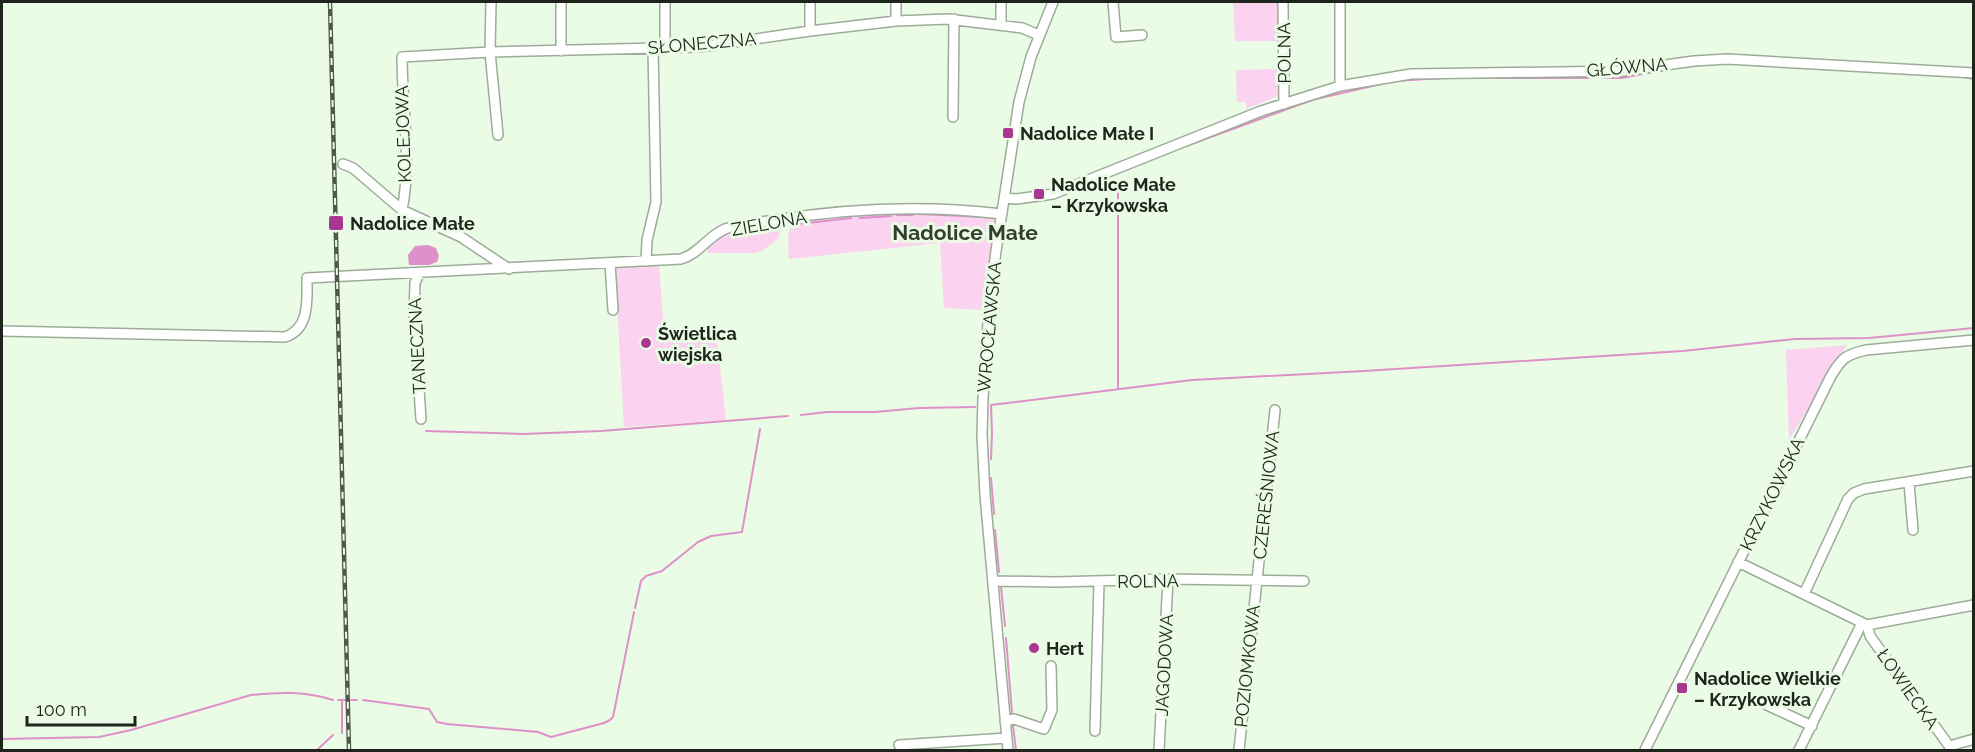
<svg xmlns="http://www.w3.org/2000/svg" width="1975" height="752" viewBox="0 0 1975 752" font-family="Raleway,sans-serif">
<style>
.green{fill:#fbd2ef}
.water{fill:#df90ca}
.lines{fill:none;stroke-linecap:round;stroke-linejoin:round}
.stream{stroke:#df90ca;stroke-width:2}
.minor-casing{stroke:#9cac99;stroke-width:12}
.minor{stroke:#fff;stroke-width:9}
.rail-casing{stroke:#4f584d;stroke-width:4.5}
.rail{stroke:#eafbe6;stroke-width:2;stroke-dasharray:7;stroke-linecap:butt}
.poi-dot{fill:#a93691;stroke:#eafbe6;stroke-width:2}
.labels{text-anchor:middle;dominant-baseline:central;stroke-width:6;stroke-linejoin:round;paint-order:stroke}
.street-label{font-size:18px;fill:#1f251d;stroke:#eafbe6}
.poi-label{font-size:18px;font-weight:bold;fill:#1f251d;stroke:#eafbe6;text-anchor:start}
.quarter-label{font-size:21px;font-weight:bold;fill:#323f2f;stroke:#eafbe6}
</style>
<rect width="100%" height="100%" fill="#eafbe6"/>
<path class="green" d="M1233 2H1277L1278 41H1235Z
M1278 69V96L1246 109V102H1237L1236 70Z
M918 213 986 215 997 221 984 310 944 308 940 243 789 259 788 237 792 222 858 215Z
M779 224H781L779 238 762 251 755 253H708L706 247 722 234Z
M659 265 664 336 716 333 726 420 624 427 615 266Z
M1847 345 1789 440 1786 350Z"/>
<path class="water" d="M428 245 436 248 439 256 437 262 429 265H409L408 255 415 246Z"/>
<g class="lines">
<path class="stream" d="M1957 76 1974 79
M1395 81 1444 78H1622L1664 70
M1186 146 1312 100 1381 84
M919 214 986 217
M897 215H913
M860 218 891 216
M790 225 851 218
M731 235 778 226
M713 242 723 236
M1118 388V182
M801 415 827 412H875L919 408 975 407
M426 431 523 434 601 431 788 416
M991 459 992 433 991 405 1192 380 1364 371 1683 351 1795 339 1869 338 1974 328
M991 478 994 514
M995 530 999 572
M1001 587 1005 626
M635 608 641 581 646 576 662 571 698 542 711 536 742 532 760 429
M1006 638 1012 713
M338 700H345
M342 700V733
M351 700H357
M363 700 429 709 437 722 447 724 538 732 551 737 604 723 610 720 613 717 634 612
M1013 726 1016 750
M2 739 99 737 131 730 251 695C279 692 306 691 333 700
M317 750 333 735"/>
<g class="minor-casing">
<path id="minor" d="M491 2 490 52 498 135
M665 2V48
M1113 2 1116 37 1142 35
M1283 2 1284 104
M1340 2V86
M896 21V2
M1001 24V2
M810 31V2
M561 51V2
M953 117 954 19
M343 164 353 168 402 210 461 237 509 269
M1005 198 1016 199 1053 194 1261 111 1340 86 1411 74 1623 71 1694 61 1727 59 1974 73
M402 210C412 161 402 107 402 57L490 52 700 47 810 31 896 21 948 19 1022 28 1039 35
M646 261 647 240 656 202 653 48
M610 263 613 310
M419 274 415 283 414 315 421 419
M2 331 285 337C310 329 307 300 307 278L681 259C699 254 708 236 725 229 741 223 759 223 775 220 849 208 927 205 1002 214
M1909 483 1913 530
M1738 562 1867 625 1974 605
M993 581 1056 582 1168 579 1304 581
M1804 594 1848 499 1854 493 1864 489 1974 471
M1867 625 1870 636 1952 750
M1767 705 1812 726
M1005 721 1014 719 1044 729 1052 710 1051 666
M1095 731 1099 582
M899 745 1007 738
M1008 750 985 495 982 435 983 398 989 308 996 251 1019 102 1031 57 1053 2
M1159 750 1168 579
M1239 750 1275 410
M1645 750 1831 376C1842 358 1845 355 1866 350L1974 340
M1799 750 1862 623
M1951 750 1953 745 1974 739"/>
</g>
<use href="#minor" class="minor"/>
<g class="rail-casing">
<path id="rail" d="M330 2 349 750"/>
</g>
<use href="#rail" class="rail"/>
</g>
<g class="poi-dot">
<rect x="1002" y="127" width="12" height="12" rx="3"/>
<rect x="1033" y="188" width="12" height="12" rx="3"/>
<rect x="328" y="215" width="16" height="16" rx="3"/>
<circle cx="646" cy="343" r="6"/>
<circle cx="1034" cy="648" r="6"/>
<rect x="1676" y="682" width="12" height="12" rx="3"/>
</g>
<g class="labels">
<g class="street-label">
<text transform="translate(702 43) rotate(-5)">SŁONECZNA</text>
<text transform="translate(1284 53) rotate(-91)">POLNA</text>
<text transform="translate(1627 67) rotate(-5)">GŁÓWNA</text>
<text transform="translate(403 134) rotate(-92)">KOLEJOWA</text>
<text transform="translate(769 223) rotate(-10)">ZIELONA</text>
<text transform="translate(989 327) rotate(-85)">WROCŁAWSKA</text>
<text transform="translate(417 346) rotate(-93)">TANECZNA</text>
<text transform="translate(1772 494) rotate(-64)">KRZYKOWSKA</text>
<text transform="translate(1266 495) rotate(-84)">CZEREŚNIOWA</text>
<text transform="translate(1148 581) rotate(-1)">ROLNA</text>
<text transform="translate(1164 665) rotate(-87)">JAGODOWA</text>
<text transform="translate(1247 666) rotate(-84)">POZIOMKOWA</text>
<text transform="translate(1908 689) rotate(55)">ŁOWIECKA</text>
</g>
<g class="poi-label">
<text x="1020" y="133">Nadolice Małe I</text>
<text x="1051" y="184">Nadolice Małe<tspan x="1051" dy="21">– Krzykowska</tspan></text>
<text x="350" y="223">Nadolice Małe</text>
<text x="658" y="333">Świetlica<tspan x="658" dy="21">wiejska</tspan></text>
<text x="1046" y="648">Hert</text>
<text x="1694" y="678">Nadolice Wielkie<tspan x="1694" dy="21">– Krzykowska</tspan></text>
</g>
<g class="quarter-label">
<text x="965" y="232">Nadolice Małe</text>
</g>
</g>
<rect width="1975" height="752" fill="none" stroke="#1f251d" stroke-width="6"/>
<path d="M27 716v9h108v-9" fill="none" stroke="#1f251d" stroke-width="3"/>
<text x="36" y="716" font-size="18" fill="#1f251d" stroke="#eafbe6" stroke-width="4.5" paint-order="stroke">100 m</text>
</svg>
